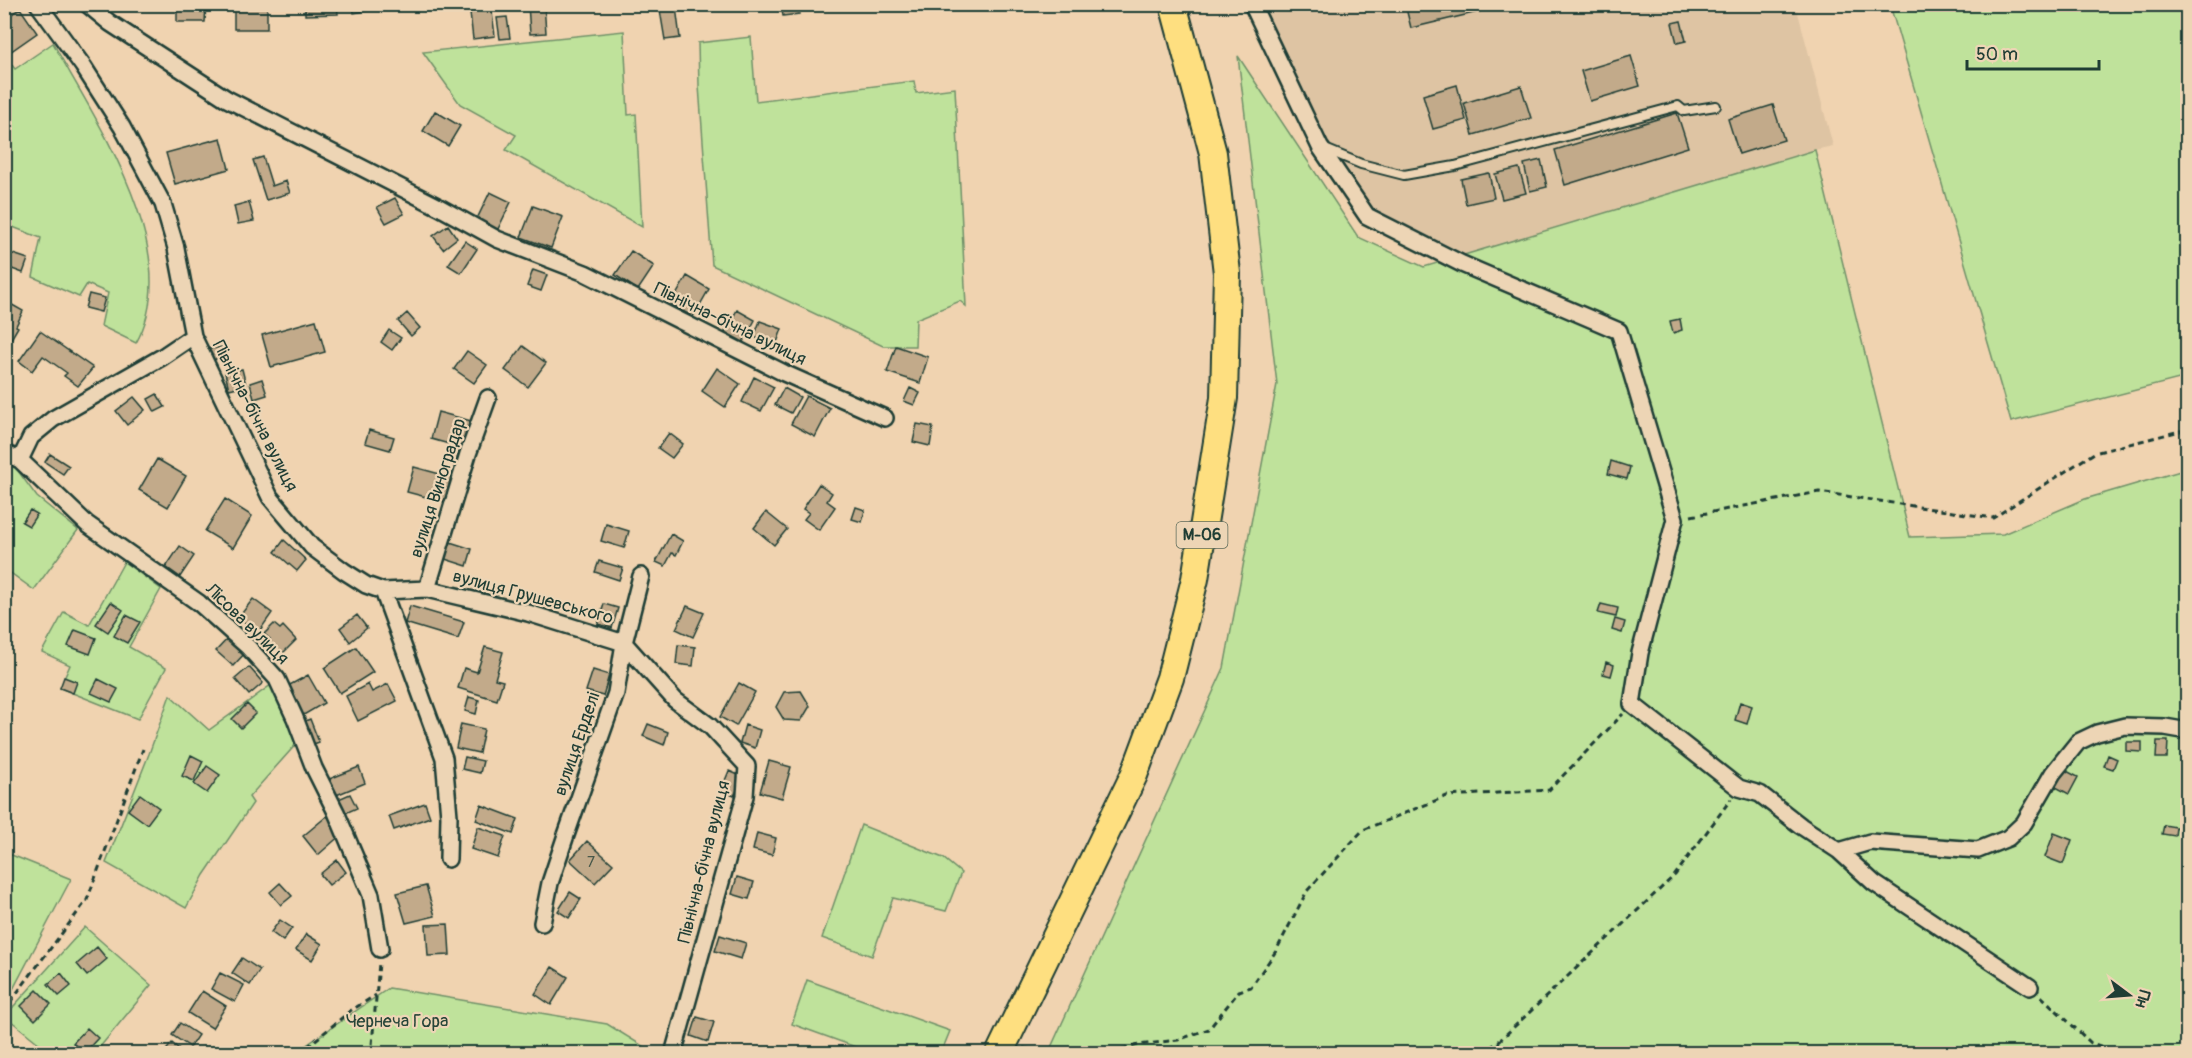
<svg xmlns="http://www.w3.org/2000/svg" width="2192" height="1058" viewBox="0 0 2192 1058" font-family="Pangolin,sans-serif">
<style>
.built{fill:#dec4a3}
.green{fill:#bfe29b;stroke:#6f9068;stroke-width:1.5}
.building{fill:#c2aa8a;stroke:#1f3d34;stroke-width:1.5}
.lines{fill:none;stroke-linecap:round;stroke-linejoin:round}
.service-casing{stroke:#1f3d34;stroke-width:12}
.minor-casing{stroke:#1f3d34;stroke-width:20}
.trunk-casing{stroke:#1f3d34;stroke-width:30}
.path{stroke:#1f3d34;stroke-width:3;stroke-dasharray:6 4.5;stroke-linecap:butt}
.service{stroke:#edd5b5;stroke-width:8}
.minor{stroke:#edd5b5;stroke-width:15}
.trunk{stroke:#fedf80;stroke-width:26}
.labels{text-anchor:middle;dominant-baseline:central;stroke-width:4.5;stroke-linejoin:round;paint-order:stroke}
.number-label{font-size:15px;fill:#48584a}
.shield{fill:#edd5b5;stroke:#5d6b5b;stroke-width:1.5}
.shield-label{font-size:16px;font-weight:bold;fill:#1f3d34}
.street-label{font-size:18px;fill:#1f3d34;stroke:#edd5b5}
.park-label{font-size:18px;fill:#274539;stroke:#edd5b5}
</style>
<rect width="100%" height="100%" fill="#f0d3b0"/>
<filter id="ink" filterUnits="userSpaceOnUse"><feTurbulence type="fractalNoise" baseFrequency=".0167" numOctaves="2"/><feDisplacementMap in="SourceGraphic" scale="12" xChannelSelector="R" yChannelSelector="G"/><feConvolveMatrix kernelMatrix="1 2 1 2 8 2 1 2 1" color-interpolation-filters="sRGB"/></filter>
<g filter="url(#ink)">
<path class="built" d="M1252 5H1796L1833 146 1814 150 1451 259 1367 216 1320 147Z"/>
<path class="green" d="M1890 5H2187V377L2011 422Z
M624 31 628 115 636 114 642 227 506 150 516 135 460 104 423 52Z
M751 37 756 101 914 81 916 93 955 88 966 306 960 301 916 319 915 346H883L712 265 699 86 698 43Z
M53 43C96 121 187 253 136 343L101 326 108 293 87 284 79 297 33 277 41 238 5 224V56L15 69Z
M1238 56 1358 237 1424 267 1815 150 1910 537 2003 534 2085 499 2187 469V1053L1048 1054 1224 668 1277 384Z
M5 461 13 464 37 497 78 530 34 590 4 568Z
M124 562 161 589 129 647 166 668 138 719 60 688 70 665 42 652 64 612 89 625Z
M271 685 298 742 249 797 253 803 204 875 186 908 106 863 149 754 170 695 209 730Z
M861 825 943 858 961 873 946 911 893 898 872 956 822 938Z
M4 852 71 879 12 991 5 1001Z
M85 927 151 985 95 1053H51L5 1016Z
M807 980 950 1031 941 1053H872L792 1024Z
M389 988 607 1024 654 1053H295Z"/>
<path class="building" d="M4 4 12 14 20 8 37 33 7 54 4 51Z
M177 4H206L205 22H177Z
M234 4H267V29H234Z
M305 4H337L338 14 305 15Z
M353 4H377L378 9 354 13Z
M469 4H491L495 36 473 39Z
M528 4H544L546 33 530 34Z
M781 4H798L799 14 783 16Z
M1405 4H1511L1411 28Z
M676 7 680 38 665 40 660 10Z
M507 17 510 38 500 39 497 18Z
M1681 21 1686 41 1677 43 1672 23Z
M1631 56 1640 86 1590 101 1581 71Z
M1457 85 1466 120 1433 129 1423 95Z
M1521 86 1531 118 1473 135 1464 103Z
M1773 105 1784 140 1739 154 1728 119Z
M435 111 460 126 448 146 423 131Z
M1677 113 1688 147 1565 185 1555 150Z
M221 138 229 169 175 184 166 153Z
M263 157 272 186 286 181 290 193 266 200 253 160Z
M1541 160 1547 187 1530 191 1524 164Z
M1519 168 1526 193 1502 199 1495 174Z
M1489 173 1494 198 1466 204 1461 179Z
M490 192 511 202 497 231 476 221Z
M395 198 404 214 386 223 377 207Z
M249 202 254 221 238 224 234 206Z
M533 206 563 217 551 248 521 237Z
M448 225 457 238 443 249 433 236Z
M465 241 477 249 461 273 448 265Z
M4 251 28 259 23 273 4 266Z
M631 251 654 266 638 290 615 275Z
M533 270 547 275 541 291 527 286Z
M687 276 709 289 693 317 671 304Z
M89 294 105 298 101 312 85 308Z
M7 302 23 311 16 326 18 327 4 351V306Z
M737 310 755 320 743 342 725 332Z
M407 313 420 328 411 336 398 321Z
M1680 319 1682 330 1673 333 1670 321Z
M316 320 325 352 271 367 262 335Z
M760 321 782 329 776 345 754 337Z
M389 330 401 338 392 350 381 342Z
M40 331 93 368 78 386 64 376 67 373 43 356 32 371 19 361Z
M523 346 546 363 528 387 505 370Z
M896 346 928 357 920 383 887 372Z
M222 347 224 357 212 360 209 349Z
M467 351 487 365 474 383 454 369Z
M717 368 740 384 725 407 702 391Z
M242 369 246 385 229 389 225 373Z
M754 377 774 387 761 411 742 402Z
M262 379 267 395 254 399 250 383Z
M784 388 800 397 791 413 775 405Z
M910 388 920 393 914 405 904 401Z
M157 394 165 407 155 412 148 399Z
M806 396 830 408 815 437 791 424Z
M134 397 145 410 127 425 116 411Z
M438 412 475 422 467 449 431 439Z
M917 424 933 427 930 446 913 442Z
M369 430 394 437 390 450 365 443Z
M669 433 683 444 672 458 658 448Z
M50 454 69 466 63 474 45 462Z
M157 459 186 476 168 507 139 490Z
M1611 461 1630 467 1627 479 1608 474Z
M414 467 451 477 445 502 407 492Z
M819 484 832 493 827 501 835 507 819 530 804 519 809 513 803 509Z
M225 499 252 516 233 548 205 531Z
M856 507 865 510 862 522 852 519Z
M30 510 37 514 29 526 22 522Z
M766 512 787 529 774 545 754 528Z
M606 524 629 531 624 548 601 541Z
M671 534 683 541 676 555 672 553 665 566 656 562Z
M284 540 306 560 297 571 275 552Z
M450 542 472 549 467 566 445 559Z
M180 546 194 556 180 577 166 567Z
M599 561 623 568 619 580 595 572Z
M253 599 272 613 258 633 238 618Z
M111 602 123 610 108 632 96 624Z
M604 604 618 608 612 628 598 624Z
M1601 604 1618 608 1616 617 1598 613Z
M410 606 464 622 458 639 405 623Z
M687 606 704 613 693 637 676 629Z
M126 615 140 622 127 643 114 636Z
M357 615 367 628 350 642 340 628Z
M1615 619 1625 622 1622 633 1612 630Z
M274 624 280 629 283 626 296 640 277 659 264 646 270 639 264 634Z
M75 630 96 638 90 654 68 646Z
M229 637 246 652 233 666 216 651Z
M678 645 695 647 693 666 676 664Z
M356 647 373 672 340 693 324 668Z
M485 647 503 652 495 679 503 681 497 700 458 688 464 668 477 672Z
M1606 662 1614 665 1611 676 1603 674Z
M249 667 263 683 249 695 235 679Z
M593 670 609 675 603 696 586 691Z
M308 675 324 703 302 716 286 687Z
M64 677 77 682 73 693 60 688Z
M98 679 118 689 111 702 91 693Z
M739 683 755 692 736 726 720 717Z
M368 684 372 692 388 684 397 701 358 721 346 696Z
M801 691 810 706 801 721 784 720 776 707 784 692Z
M469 697 479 700 476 714 465 711Z
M1740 702 1752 706 1747 724 1735 720Z
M247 704 256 713 241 728 232 719Z
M310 719 319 742 311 745 303 722Z
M461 724 484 729 479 753 456 748Z
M648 724 668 732 664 745 643 736Z
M745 725 760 730 755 748 740 743Z
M2157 741H2168L2167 758H2156Z
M2126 742H2142V752L2126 751Z
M191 755 203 761 194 781 182 776Z
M2108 755 2117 759 2113 769 2104 766Z
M465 757 483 761 480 773 462 769Z
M769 761 791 767 782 798 760 792Z
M207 766 220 775 207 793 194 784Z
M359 767 365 783 334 796 327 780Z
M2061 768 2078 777 2069 794 2052 785Z
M729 771 743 777 734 796 721 790Z
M140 794 159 808 147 824 128 810Z
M350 794 357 808 341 815 334 801Z
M425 803 430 817 394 830 389 816Z
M481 805 518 819 513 834 476 820Z
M327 816 342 834 318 855 303 836Z
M2164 825 2176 827 2175 836 2162 834Z
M478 827 505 836 498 858 471 849Z
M757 833 776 838 772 855 753 850Z
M2054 833 2072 840 2063 864 2045 857Z
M587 841 613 864 595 883 570 860Z
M337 860 346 872 329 885 320 874Z
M737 877 754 882 749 899 732 894Z
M280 883 292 896 281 905 270 892Z
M426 886 435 916 406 923 397 893Z
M570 892 581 899 569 918 558 911Z
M280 920 292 928 283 941 271 932Z
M448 924 450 955 428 956 426 925Z
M306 934 322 944 312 960 296 950Z
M720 935 746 943 741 959 715 951Z
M97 947 107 959 87 976 77 964Z
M242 958 260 970 250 985 232 973Z
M552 967 568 977 551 1005 535 994Z
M61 973 71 986 59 996 48 984Z
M220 973 244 985 235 1002 211 989Z
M37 990 51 1004 35 1020 21 1006Z
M202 991 226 1006 212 1028 188 1013Z
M697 1017 714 1022 708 1042 691 1036Z
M180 1023 198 1035 190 1047 172 1035Z
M87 1028 98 1038 84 1053 73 1043Z
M172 1043 185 1054H163Z"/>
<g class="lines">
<g class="service-casing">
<path id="service" d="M1325 149 1361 164 1404 175 1455 166 1678 106 1684 111 1716 106"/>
</g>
<g class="minor-casing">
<path id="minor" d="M38 4 83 66 122 127 163 204 176 248 193 336 270 497 312 547 344 571 366 585 383 591 444 758 449 816 448 859
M87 4 110 23 227 99 439 207 497 239 585 273 784 373 885 418
M1252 4 1320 147 1367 216 1462 264 1619 331 1675 519 1640 653 1632 704 1739 788 1760 794 1801 826 1839 851 1874 883 2030 987
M4 453 20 460 31 437 53 419 162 357 193 336
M20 460 87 524 199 603 248 647 277 679 295 718 314 768 336 812 371 895 380 949
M427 589 468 454 488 398
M383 591 427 589 528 613 624 643 675 700 710 726 747 766 745 796 673 1054
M1839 851 1870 842 1978 850 2008 838 2024 823 2053 773 2078 742 2097 733 2125 726 2165 727 2188 731
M542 923 550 883 565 838 616 693 624 643 641 576"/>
</g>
<g class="trunk-casing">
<path id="trunk" d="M999 1054 1134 775 1170 678 1195 579 1224 398 1227 273 1213 153 1173 4"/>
</g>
<path class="path" d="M1691 516 1819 492 1993 518 2094 453 2188 429
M2041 996 2091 1043 2124 1054
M4 1010 87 900 143 749
M1498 1042 1504 1054
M1023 1048 1035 1050 1037 1054
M299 1054 350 1011 376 995
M376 1054 372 1045 379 963
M1113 1054 1118 1050 1138 1045 1178 1040 1209 1029 1239 991 1251 987 1276 951 1307 891 1363 830 1447 796 1549 790 1623 714
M1481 1054 1498 1042 1675 875 1731 799"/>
<use href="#service" class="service"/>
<use href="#minor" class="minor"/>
<use href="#trunk" class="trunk"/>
</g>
</g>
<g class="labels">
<g class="number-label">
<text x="591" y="862">7</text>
</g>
<rect class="shield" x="1176.5" y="522" width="51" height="26" rx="4.5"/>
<g class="shield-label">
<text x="1202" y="535">М-06</text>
</g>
<g class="street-label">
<text transform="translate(730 324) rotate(26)">Північна-бічна вулиця</text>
<text transform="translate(255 416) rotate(63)">Північна-бічна вулиця</text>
<text transform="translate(438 488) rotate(-72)">вулиця Виноградар</text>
<text transform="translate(533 597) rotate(15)">вулиця Грушевського</text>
<text transform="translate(247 624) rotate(44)">Лісова вулиця</text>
<text transform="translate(577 744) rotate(-71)">вулиця Ерделі</text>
<text transform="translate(704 862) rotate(-76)">Північна-бічна вулиця</text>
</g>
<g class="park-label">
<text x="397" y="1021">Чернеча Гора</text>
</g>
</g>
<rect width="2192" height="1058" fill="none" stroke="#edd5b5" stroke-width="24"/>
<rect x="12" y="12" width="2168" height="1034" fill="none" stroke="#1f3d34" stroke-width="2" filter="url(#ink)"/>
<g transform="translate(2129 995) rotate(106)" stroke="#edd5b5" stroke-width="4.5" paint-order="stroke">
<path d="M0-4.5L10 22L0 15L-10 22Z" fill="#1f3d34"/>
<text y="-9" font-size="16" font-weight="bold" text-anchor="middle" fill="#1f3d34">Пн</text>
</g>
<path d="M1967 60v9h132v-9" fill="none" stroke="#1f3d34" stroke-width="3"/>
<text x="1976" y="60" font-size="18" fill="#1f3d34" stroke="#edd5b5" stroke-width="4.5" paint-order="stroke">50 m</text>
</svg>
